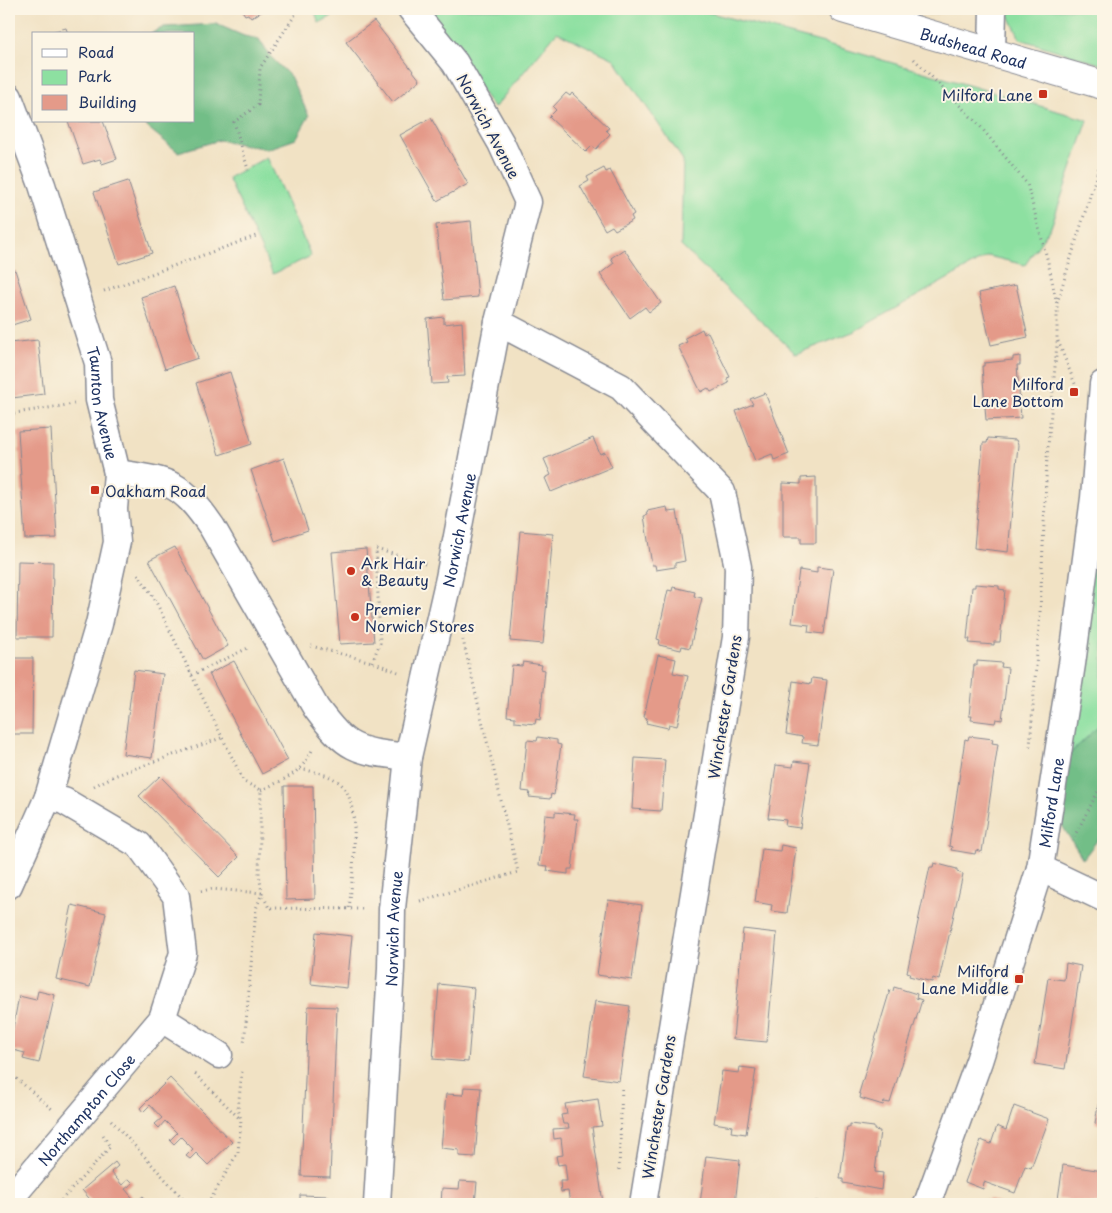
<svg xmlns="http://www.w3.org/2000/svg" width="1112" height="1213" viewBox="0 0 1112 1213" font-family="'Playpen Sans',sans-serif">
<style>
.green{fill:#8de0a1;stroke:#548880}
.forest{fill:#72be87;stroke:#467672}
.building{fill:#e49a89}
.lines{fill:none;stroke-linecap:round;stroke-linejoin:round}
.minor-casing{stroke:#868891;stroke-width:29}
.tertiary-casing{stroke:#868891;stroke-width:30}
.path{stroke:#868891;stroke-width:3;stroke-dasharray:1 4;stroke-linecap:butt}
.minor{stroke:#fff;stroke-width:26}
.tertiary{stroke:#fff;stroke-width:28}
.poi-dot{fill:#c8321e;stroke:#fcf5e5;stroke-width:2}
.labels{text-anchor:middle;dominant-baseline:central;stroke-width:4;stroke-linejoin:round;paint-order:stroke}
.street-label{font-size:15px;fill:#1b2f5e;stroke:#fcf5e5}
.poi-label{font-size:15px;fill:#1b2f5e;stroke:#fcf5e5;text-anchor:end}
</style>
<rect width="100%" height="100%" fill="#fcf5e5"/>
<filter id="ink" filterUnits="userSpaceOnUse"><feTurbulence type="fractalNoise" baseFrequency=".02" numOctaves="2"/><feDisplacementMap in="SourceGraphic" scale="10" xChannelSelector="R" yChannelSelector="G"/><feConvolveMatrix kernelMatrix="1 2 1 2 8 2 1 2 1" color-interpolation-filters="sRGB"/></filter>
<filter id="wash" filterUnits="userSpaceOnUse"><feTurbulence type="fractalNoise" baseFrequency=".0096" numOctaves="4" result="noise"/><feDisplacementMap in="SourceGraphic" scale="20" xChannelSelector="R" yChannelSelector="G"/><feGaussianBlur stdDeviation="1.12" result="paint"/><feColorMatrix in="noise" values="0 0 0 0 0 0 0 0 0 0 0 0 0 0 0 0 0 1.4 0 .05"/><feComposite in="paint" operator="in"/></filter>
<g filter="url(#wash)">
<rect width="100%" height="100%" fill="#f1e2c4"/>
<path class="green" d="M314 9H346L319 23Z
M418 9H696L824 43 1088 120 1051 227 1025 265 988 256 855 331 796 354 681 246 683 160 614 59 557 32 494 108Z
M912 9H954L952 11 929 14Z
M1006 9H1103V65L1020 39Z
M267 157 311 256 273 274 228 178Z
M1103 485V718L1097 728 1062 761Z"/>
<path class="forest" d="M216 24 244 36 259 39 269 55 290 76 309 116 296 139 267 149 220 140 178 152 147 127 145 121H194V34H150L164 27Z
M1103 718V833L1083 859 1053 811 1062 761 1097 728Z"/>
<g id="blocks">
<path class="building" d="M241 9H266L251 18 248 14 245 15Z
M374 21 420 80 393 102 346 42Z
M66 28 68 34H48V33Z
M566 93 570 96 572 93 609 128 606 130 610 134 596 149 592 146 586 152 549 117 556 110 553 107Z
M431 118 468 184 437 201 400 135Z
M68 121H103L117 159 102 164 100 159 83 164Z
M604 168 606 172 610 170 634 214 631 216 633 220 615 230 612 226 605 230 580 186 589 181 587 177Z
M128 181 152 253 119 264 94 192Z
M471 221 478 297 444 300 436 225Z
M624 249 661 303 649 312 645 307 630 318 600 274 614 263 611 258Z
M15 270 31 319 9 326V272Z
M1016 285 1028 337 991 345 979 293Z
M174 286 198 358 165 369 141 297Z
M444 317V324L462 322 465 376 447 377 448 383 432 384 427 319Z
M702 329 704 334 708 332 730 377 727 378 729 383 711 392 708 388 701 392 678 346 687 342 685 338Z
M38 340 44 394 12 398 9 343Z
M1020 356V365H1017L1021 418 986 420 982 366H984V363L1013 360V357Z
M230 372 252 444 219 455 196 383Z
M765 393 789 454 774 460 772 454 755 461 736 411 753 404 750 399Z
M51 429 57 538 25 539 18 431Z
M593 438 600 454 605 452 612 467 551 492 545 478 551 475 544 459Z
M988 438 1016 440 1018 445 1008 552 974 548 983 443H987Z
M284 458 308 530 275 541 251 470Z
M816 477V543H801V537H783V483L801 484V478Z
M667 507 668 512 677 511 685 561 675 563V567L656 570 655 565H652L644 516 648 515 647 511Z
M520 531 553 534 543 644 510 641Z
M175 547 228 646 203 660 149 560Z
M366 549 374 642 340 644 332 552Z
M18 561 53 562 52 637H17Z
M817 567 833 569 824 634 808 632 809 625 792 623 799 570 817 573Z
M975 584 999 586V589L1005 590 1000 642H994V645L969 643 970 639H967L972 587H975Z
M673 587 695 592 694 596 702 598 690 648 682 646 681 650 659 645 660 640 657 639 668 590 672 591Z
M658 655 676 659 673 673 688 676 677 726 669 724 668 728 646 723 647 718 644 717Z
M9 658H33L32 734H9Z
M234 661 288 760 262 774 209 674Z
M977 661 1002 663 1001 667 1008 668 1002 720 996 719 995 723 971 720 972 716H969L974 665H977Z
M523 662 542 665 541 669 545 670 540 720 536 719 535 724 515 722V717L507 716 512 665 522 666Z
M134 670 163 674 152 758 123 754Z
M812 678 827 680 818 745 802 743 803 737 786 734 793 681 811 684Z
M969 736 993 739 992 743 998 744 982 852 976 850 975 854 951 850 952 847 949 846 965 739 968 740Z
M538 737 557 740V744L561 745 554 795 551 794 550 799 529 797 530 792 522 791 527 740 537 741Z
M635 758 665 760 661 811 632 809Z
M794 761 810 763 800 828 785 826 786 820 768 818 776 765 793 767Z
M160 776 239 857 219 877 139 796Z
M284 786H313L315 899 286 900Z
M555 812 575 814 574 819H578L572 869H568V874L547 871 548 866 539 865 545 815 555 816Z
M781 845 796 848 787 913 771 911 772 905 755 902 762 849 780 851Z
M934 863 957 869V872L963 874 939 980 933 978 932 982 909 976 910 973 907 972 930 867H933Z
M608 900 642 905 632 980 597 975Z
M72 905 106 913 90 987 56 979Z
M743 929 777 933 767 1042 733 1039Z
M316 932 352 936 347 988 311 984Z
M1066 963 1081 966 1065 1069 1035 1064 1048 978 1064 980Z
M439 984 474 988 468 1062 433 1059Z
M894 987 917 994 916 998 922 1000 890 1103 884 1102 883 1105 860 1098 861 1094 859 1093 890 990 893 991Z
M38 991 55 995 39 1063 23 1059 25 1053 9 1049 19 996 36 1000Z
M595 1001 630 1006 619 1081 584 1076Z
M308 1006 337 1007 330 1177 301 1176Z
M740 1067 756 1069 746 1134 731 1132 732 1126 714 1123 722 1071 739 1073Z
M170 1078 232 1142 208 1165 196 1153 190 1159 186 1156 193 1149 181 1137 174 1144 170 1140 177 1133 165 1121 159 1128 155 1124 162 1118 150 1105 143 1112 140 1108Z
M1102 1083H1103V1125L1095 1123Z
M464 1087 481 1088 475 1157 459 1156V1150L441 1148 446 1094 463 1095Z
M598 1099 602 1126 592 1127 603 1203 570 1204 568 1191 561 1192 560 1181H567L565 1164 558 1165 556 1156 563 1155 561 1138 554 1139 553 1129 569 1128 568 1124H563L561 1115 567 1114 565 1104Z
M1014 1106 1049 1119 1031 1168 1025 1166 1015 1193 984 1182 983 1189 965 1182 981 1140 991 1144 997 1126 1006 1130Z
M850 1124 874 1127V1130L880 1131 875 1172 883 1173 881 1190 843 1183V1179H840L847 1127H850Z
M706 1156 740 1160 735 1204H700Z
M115 1162 118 1166 111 1172 122 1185 129 1179 133 1183 125 1189 136 1202 143 1196 147 1200 142 1204H94L82 1190Z
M1063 1165 1103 1171V1204L1058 1199Z
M460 1181 477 1182 475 1204H441L442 1188 459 1189Z
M300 1195 329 1196V1204H300Z
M989 1199 1000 1204H987Z
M815 1201 832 1203V1204H815Z"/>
</g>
</g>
<g filter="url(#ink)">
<use href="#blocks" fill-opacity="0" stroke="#868891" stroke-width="1"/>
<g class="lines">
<g class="minor-casing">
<g id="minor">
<path d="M992 52 993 9"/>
<path id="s1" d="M9 97 42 185 98 363 99 400 117 473 114 509 117 542 99 624 48 797 9 885"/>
<path d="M498 322 621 387 722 492 738 567 736 637 643 1204"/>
<path d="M117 473C170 481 180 481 212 527L316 708C348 751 356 751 408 757"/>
<path d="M1040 868 1103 898"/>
<path d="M162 1019 219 1055"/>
<path id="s2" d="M9 1200 162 1019 183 953 176 896 139 845 64 801 48 797"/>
<path id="s3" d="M377 1204 391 969 392 909 408 757 449 578 498 322 528 202 501 143 455 63 411 9"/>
<path id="s4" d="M927 1204 979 1061 1040 868 1072 664 1094 498 1103 384"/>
</g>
</g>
<g class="tertiary-casing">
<g id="tertiary">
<path id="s5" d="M843 9 1103 85"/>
</g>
</g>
<path class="path" d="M914 59 980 126 1027 184 1048 262 1057 304V344L1047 458 1040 612 1030 747
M247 166 234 122 258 105 260 68 299 9
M104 291 256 236
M1057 303 1103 154
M1058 341 1075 384
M9 414 74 404
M138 574 154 598 244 782 261 790 259 874 262 893 256 909 244 1045
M311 646 372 662 401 673
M372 662 380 643 376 549 425 564
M192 675 250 647
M300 769C315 772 336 775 345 789 361 812 352 882 349 909
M94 786 114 776 221 738
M261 790C285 779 302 774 313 748
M1074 837 1103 782
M201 891 212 889 262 893 269 908 365 909
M420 901 518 872 463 640
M9 1072 52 1109
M195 1074 240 1119
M111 1120 188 1204
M619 1170 622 1086
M58 1204 110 1147 102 1133
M208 1204 238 1152 241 1120 238 1109 242 1071"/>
<use href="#minor" class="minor"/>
<use href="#tertiary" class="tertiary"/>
</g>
</g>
<g class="poi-dot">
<rect x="1038" y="89" width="10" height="10" rx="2.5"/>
<rect x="1069" y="387" width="10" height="10" rx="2.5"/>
<rect x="90" y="485" width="10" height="10" rx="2.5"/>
<circle cx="351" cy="571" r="5"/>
<circle cx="355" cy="617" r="5"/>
<rect x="1014" y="974" width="10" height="10" rx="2.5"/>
</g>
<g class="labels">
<g class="street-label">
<text stroke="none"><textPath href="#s5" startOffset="136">Budshead Road</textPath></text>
<text transform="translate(489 126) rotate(62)">Norwich Avenue</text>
<text stroke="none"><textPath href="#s1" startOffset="321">Taunton Avenue</textPath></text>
<text stroke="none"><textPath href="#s3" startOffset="681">Norwich Avenue</textPath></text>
<text transform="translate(724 707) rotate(-81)">Winchester Gardens</text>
<text stroke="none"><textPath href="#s4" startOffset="421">Milford Lane</textPath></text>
<text stroke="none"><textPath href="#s3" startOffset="276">Norwich Avenue</textPath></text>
<text transform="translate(658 1107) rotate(-81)">Winchester Gardens</text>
<text stroke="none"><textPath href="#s2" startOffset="119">Northampton Close</textPath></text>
</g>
<g class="poi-label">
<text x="1033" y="94">Milford Lane</text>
<text x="1064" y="383">Milford<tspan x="1064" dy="17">Lane Bottom</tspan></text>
<text x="105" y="490" text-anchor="start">Oakham Road</text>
<text x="361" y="562" text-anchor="start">Ark Hair<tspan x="361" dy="17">&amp; Beauty</tspan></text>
<text x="365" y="608" text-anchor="start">Premier<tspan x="365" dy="17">Norwich Stores</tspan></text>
<text x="1009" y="970">Milford<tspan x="1009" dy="17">Lane Middle</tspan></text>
</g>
</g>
<rect width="1112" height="1213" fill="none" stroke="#fcf5e5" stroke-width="30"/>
<rect x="32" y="32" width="162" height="90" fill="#fcf5e5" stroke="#a2a6af"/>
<rect x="42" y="49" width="25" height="8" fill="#ffffff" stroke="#a2a6af"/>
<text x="78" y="58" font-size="15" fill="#1b2f5e">Road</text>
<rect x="42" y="70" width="25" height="15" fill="#8de0a1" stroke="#a2a6af"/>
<text x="78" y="82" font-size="15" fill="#1b2f5e">Park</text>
<rect x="42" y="95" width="25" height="15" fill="#e49a89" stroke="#a2a6af"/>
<text x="78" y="108" font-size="15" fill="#1b2f5e">Building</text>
</svg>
